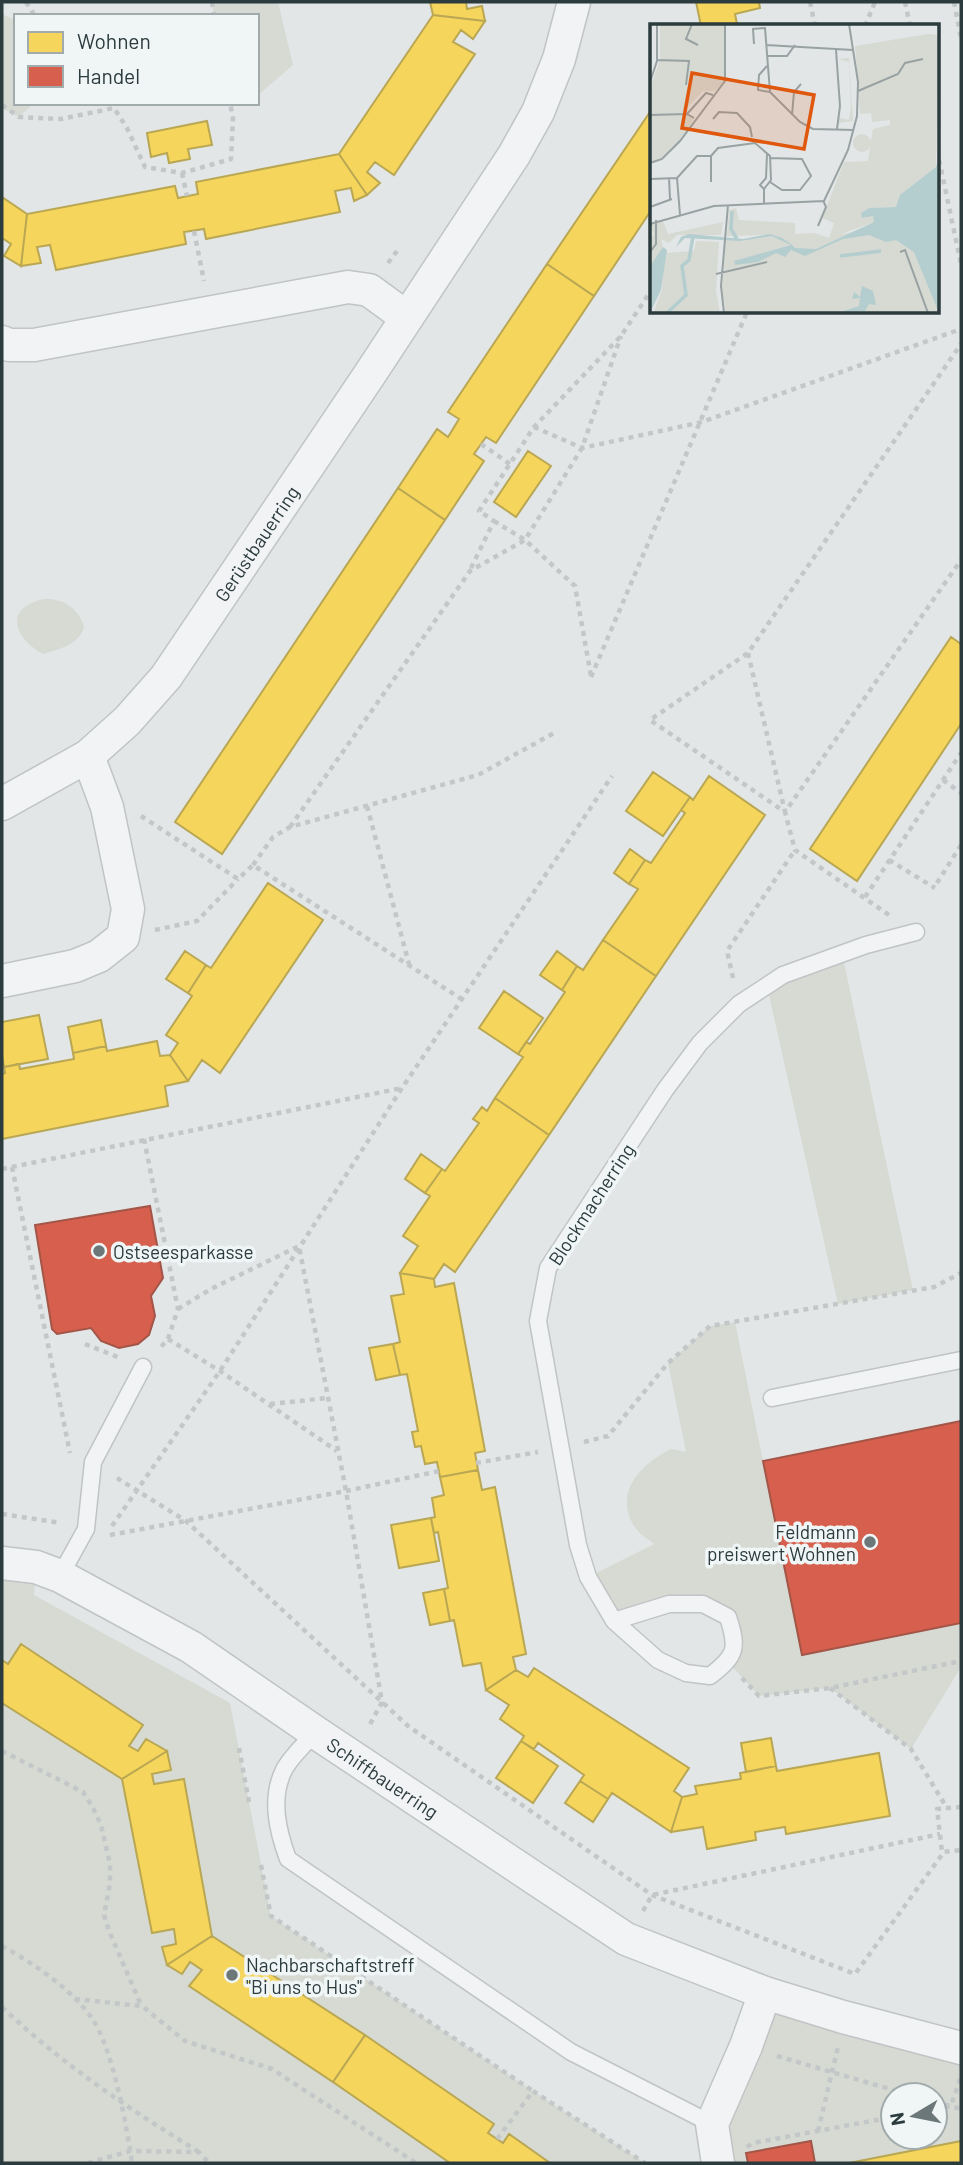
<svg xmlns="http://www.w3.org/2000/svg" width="963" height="2165" viewBox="0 0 963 2165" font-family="Barlow,sans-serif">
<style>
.green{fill:#d6dad3;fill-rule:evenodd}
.homes{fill:#f6d55c;stroke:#b9a753;stroke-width:2}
.shops{fill:#d6604d;stroke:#a35548;stroke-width:2}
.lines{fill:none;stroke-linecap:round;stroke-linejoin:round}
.service-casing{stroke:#c1c4c5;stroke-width:19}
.minor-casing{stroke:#c1c4c5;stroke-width:35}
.path{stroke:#c3c7c8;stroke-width:4.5;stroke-dasharray:5 5;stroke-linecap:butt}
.service{stroke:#f1f3f4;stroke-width:16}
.minor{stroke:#f1f3f4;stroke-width:32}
.poi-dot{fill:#6b7779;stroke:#f0f5f6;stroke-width:2.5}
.labels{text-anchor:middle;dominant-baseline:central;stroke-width:7;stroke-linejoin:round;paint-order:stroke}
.street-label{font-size:19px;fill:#2b3b3e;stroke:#f0f5f6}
.poi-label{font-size:19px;fill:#2b3b3e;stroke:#f0f5f6;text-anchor:start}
.inset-river{fill:none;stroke:#b4cdce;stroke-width:3.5}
.inset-road{fill:none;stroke:#99a2a3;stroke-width:2}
.view{fill:#df580e;fill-opacity:0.15;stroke:#df580e;stroke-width:3.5}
.inset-edge{fill:none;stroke:#2b3b3e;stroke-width:3.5}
</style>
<rect width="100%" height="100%" fill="#e2e6e7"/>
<path class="green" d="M212 2H278L293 65 257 96V16H214Z
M2 14 16 21V103H34L19 117 2 108Z
M44 599C62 598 79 608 84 627 79 645 59 649 43 654 14 638 3 608 44 599Z
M842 953 913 1290 838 1304 767 986Z
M735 1322 802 1655 961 1623V1667L911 1749 830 1688 759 1696 728 1662 727 1617 703 1604 614 1621 588 1577 654 1544C648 1539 639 1534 634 1526 613 1492 642 1463 671 1449L686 1452 668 1363 710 1326Z
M2 1563 36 1567 34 1595 230 1703 271 1916 533 2091 645 2163H2Z
M765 1993 961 2048V2163H718L746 2046ZM893 2095H935V2137H893Z"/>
<path class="homes" d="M430 2H466L467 9 482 6 485 21 433 15Z
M696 2H759L760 8 735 14 737 24H751V26H701Z
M433 15 485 21 473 39 461 30 453 42 475 54 394 175 375 162 367 172 380 183 367 195 339 154Z
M652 109V209L594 296 547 264Z
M207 121 212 145 188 149 190 159 169 163 167 153 151 157 147 133Z
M339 154 367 195 354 201 351 188 335 191 340 212 206 239 204 229 184 232 186 244 56 270 50 245 37 247 41 263 21 266 27 214 175 186 178 198 198 194 196 182Z
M2 197 27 214 21 266 4 256 11 244 2 238Z
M547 264 594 296 496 443 486 437 474 454 484 461 445 520 398 488 437 429 448 437 459 419 448 412Z
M528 451 551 466 516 517 494 502Z
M398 488 445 520 222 854 175 822Z
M951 637 961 644V724L857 881 810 849Z
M653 772 690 797 663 836 626 811Z
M709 776 765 815 656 976 603 940 638 889 629 884 645 860 651 863 685 813 681 810 690 797 693 800Z
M630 849 645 860 629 884 614 873Z
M268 883 323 920 220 1073 202 1060 188 1081 170 1055 178 1043 166 1035 192 996 188 993 206 965 211 968Z
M603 940 656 976 549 1135 495 1098 523 1057 518 1054 526 1042 530 1044 565 992 562 990 577 966 583 970Z
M185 951 206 965 188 993 166 979Z
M557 951 577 966 562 990 540 975Z
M504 991 543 1018 518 1054 479 1028Z
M39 1015 48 1059 4 1067 2 1055V1022Z
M101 1020 106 1046 73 1053 68 1027Z
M157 1041 160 1056 170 1055 188 1081 165 1086 168 1106 2 1139V1074L5 1073 4 1067 19 1064 20 1069 74 1059 73 1053 106 1046 107 1051Z
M495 1098 549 1135 455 1272 444 1264 434 1279 400 1273 418 1246 403 1236 430 1196 425 1193 442 1169 445 1171 479 1123 473 1119 482 1107 487 1111Z
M421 1154 442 1169 425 1193 405 1179Z
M400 1273 434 1279 435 1287 454 1283 485 1451 475 1453 478 1470 440 1477 437 1462 425 1464 421 1446 415 1447 412 1432 418 1431 407 1374 400 1375 393 1344 400 1342 391 1296 404 1294Z
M393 1344 400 1375 376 1380 369 1348Z
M478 1470 482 1490 495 1487 526 1654 513 1657 516 1670 486 1690 481 1663 463 1666 454 1620 450 1621 444 1589 448 1588 438 1532 434 1533 431 1518 435 1517 432 1498 444 1495 440 1477Z
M431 1518 439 1561 399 1568 391 1525Z
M444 1589 450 1621 430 1625 423 1593Z
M21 1644 143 1725 129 1746 138 1751 146 1739 167 1751 122 1779 2 1703V1660L8 1664Z
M534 1668 689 1768 674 1791 682 1797 671 1832 612 1793 608 1799 580 1781 584 1775 538 1743 534 1749 521 1741 524 1736 500 1719 509 1705 486 1690 516 1670 528 1677Z
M771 1738 776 1766 746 1772 741 1743Z
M521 1741 558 1766 533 1803 496 1778Z
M167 1751 171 1770 152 1774 154 1784 184 1779 212 1936 167 1965 162 1947 176 1944 174 1929 152 1933 122 1779Z
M879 1753 890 1816 786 1834 785 1827 755 1832 756 1840 707 1849 703 1827 671 1832 682 1797 697 1794 695 1786 741 1779 740 1773 776 1766 777 1771Z
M580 1781 608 1799 593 1822 565 1803Z
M212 1936 365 2035 333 2082 189 1986 202 1970 190 1962 182 1974 167 1965Z
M365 2035 494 2124 488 2133 503 2143 509 2134 550 2163H450L333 2082Z
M961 2141V2163H849Z"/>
<path class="shops" d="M150 1206 163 1278 151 1296 155 1316 149 1335 138 1344 119 1348 101 1341 91 1328 57 1334 52 1329 35 1225Z
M961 1421V1623L802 1655 763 1461Z
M811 2141 815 2163H748L746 2153Z"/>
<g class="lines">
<g class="service-casing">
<path id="service" d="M772 1398 961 1360
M60 1576 86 1529 93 1462 143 1367
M614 1621 669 1604H703L728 1617C738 1648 737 1655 710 1676L686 1673 658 1660 614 1621 588 1577 578 1545 538 1321 548 1268 665 1090 700 1043 739 1004 783 975 866 945 916 932
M315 1732C306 1744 289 1758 283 1772 270 1800 278 1832 288 1859L571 2052 712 2124"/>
</g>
<g class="minor-casing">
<g id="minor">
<path d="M2 342 9 345H34L348 287 369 290 406 317"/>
<path id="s1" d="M2 804 88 756 127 721 166 677 370 374 514 155 538 112 559 59 574 2"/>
<path d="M2 981 75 966 99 956 123 937 128 909 107 807 88 756"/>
<path id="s2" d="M2 1563 36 1567 60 1576 191 1647 315 1732 626 1939 765 1993 843 2017 961 2048"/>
<path d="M718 2163 712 2124 746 2046 765 1993"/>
</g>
</g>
<path class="path" d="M26 2 35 16
M212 2 214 16
M810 2 815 26
M905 2 910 26
M954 2 961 38
M865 26 875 2
M2 105 19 117 61 119 114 108 127 128 145 167 182 173 231 159 233 118 230 103
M937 150 961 264
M182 173 187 196
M194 231 204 281
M388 263 400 247
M534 427 582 448 702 422 961 329
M481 444 510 464
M494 521 525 540 575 586 591 676
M471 568 494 521 479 511 534 427 621 336 652 289
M748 653 785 812 961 560
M591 677 747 312
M943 780 961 793
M367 806 409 964
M141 816 238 879 253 865 463 1000
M290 827 470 571 525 540 582 448 621 336
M889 860 935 888
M253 865 273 837 290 827 478 775 554 733
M937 883 961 845
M865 897 961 753
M889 915 795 850 785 812 650 720 748 653 961 344
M155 930 197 921 238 879
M733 978 727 951 795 850
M144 1139 178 1309 168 1339 158 1350
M12 1167 70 1453
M2 1169 402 1088
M178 1309 211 1289 299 1246 346 1491 382 1702 368 1728
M168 1339 220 1371 337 1451
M85 1344 120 1358
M270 1404 328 1398
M584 1442 608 1436 668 1363 710 1326 934 1287 961 1273
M476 1463 538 1452
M117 1478 186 1521 408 1726 652 1895 855 1974 944 1852
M2 1514 61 1523
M112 1526 220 1371 402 1088 612 776
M110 1535 346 1491 439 1471
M742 1678 759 1696 830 1688 961 1661
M830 1688 911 1749 947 1808
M239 1748 249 1802
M2 1751 83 1792 92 1806 101 1825 110 1864V1883L104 1915 109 1931 141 2005
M961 1807 937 1809 942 1852 961 1850
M261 1865 271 1916 533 2091
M643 1911 652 1895 940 1834
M2 1946C34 1964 69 1987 91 2017 112 2045 127 2127 132 2163
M75 1999 142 2006 185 2041 272 2069 416 2163
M2 2007C63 2065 128 2108 199 2152
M777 2056 910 2095
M935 2102 961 2109
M935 2109 951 2106 960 2079
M818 2131 838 2047
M497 2139 533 2091 645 2163
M747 2147 753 2143 893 2117
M88 2163 130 2151 199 2152 209 2163"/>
<use href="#service" class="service"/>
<use href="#minor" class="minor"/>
</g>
<g class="poi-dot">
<circle cx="99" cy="1251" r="7"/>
<circle cx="870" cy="1542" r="7"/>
<circle cx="232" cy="1975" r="7"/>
</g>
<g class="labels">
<g class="street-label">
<text stroke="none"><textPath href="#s1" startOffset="371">Gerüstbauerring</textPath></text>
<text transform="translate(591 1204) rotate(-57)">Blockmacherring</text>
<text stroke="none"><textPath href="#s2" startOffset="441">Schiffbauerring</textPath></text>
</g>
<g class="poi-label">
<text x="113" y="1251">Ostseesparkasse</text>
<text x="856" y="1531" text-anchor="end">Feldmann<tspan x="856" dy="22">preiswert Wohnen</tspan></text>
<text x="246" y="1964">Nachbarschaftstreff<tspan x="246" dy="22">"Bi uns to Hus"</tspan></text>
</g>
</g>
<g transform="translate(650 24)">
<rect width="289" height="289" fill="#e2e6e7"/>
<path d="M10 0H75V57L65 67H53L34 87 44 94 36 109 15 132 0 139V64L10 36ZM278 10 289 11 286 143 253 169 246 183 219 184 211 190 213 194 223 191 224 198 191 210 226 205 289 228V289H76L72 268 76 214 90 217 117 211 77 212 79 186 86 184 89 196 145 199V210L165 209 179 214 184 199 172 194 194 138 218 137 223 105 240 101V96L222 98 221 89 210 90 205 22ZM199 34 203 97 187 99 190 94 199 96 201 82 199 38 188 35ZM203 119a9 9 0 1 1 18 0a9 9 0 1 1-18 0ZM13 197 18 210 73 198 71 211H27L19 219 11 215 13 223 0 242V212L4 211 0 201ZM46 217 69 218 66 267 70 289H3L12 266 15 229 44 227Z" fill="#d6dad3"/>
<path d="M289 131V289L264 228 246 216 236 218 219 211 193 215 155 232 141 226 135 233 126 229 108 238 85 241 84 237 141 221 122 212 90 217 35 214 26 223 31 213 20 217 39 210 93 215 120 210 132 214 141 220 145 224 166 225 224 198 223 192 212 194 211 189 219 184 246 183 250 171 286 143ZM13 223 17 226 11 266 0 289V242ZM212 262 223 267 226 281 219 280 215 287 188 289 209 282 210 274 202 275 204 268 210 273Z" fill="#b4cdce"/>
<path class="inset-river" d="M82 187 81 205 87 215M190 232 231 227M17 289 36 271 32 242 39 236 43 212"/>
<path class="inset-road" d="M42 0 36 15 48 21M104 20 103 5 115 4 120 68 150 98 163 105 204 106M116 21 203 26M186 26 190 82 187 105M117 32H137L145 21M7 36 39 37 36 61M117 42 109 51 108 66 120 68M0 58 7 37V0M208 67 248 50 255 39 273 35M37 90 56 69 63 71M1 91 37 90 44 94M142 91 144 68 151 60M63 95 69 88 87 89 100 103 102 113M0 139 12 135 30 117 75 57V0M19 154 20 175M27 154 30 191M0 155 27 154 47 132H61M61 158V132L68 124 105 119 120 132 121 156 114 165V180M120 158 132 166H150L161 152 152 135 120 134M114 165 110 161 116 154 117 130M174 177 198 126 207 92 208 58 199 0M0 183 22 175M0 200 64 182 174 177M168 202 176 183 173 176M0 228 6 220V196M250 228 255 226 278 289M66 250 117 238M74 289 71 262 78 181"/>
<path class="view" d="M42 49 164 71 154 125 32 104Z"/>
<rect width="289" height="289" class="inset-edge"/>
</g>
<rect width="963" height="2165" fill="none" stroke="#2b3b3e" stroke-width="7"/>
<rect x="14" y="14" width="245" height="91" fill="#f0f5f6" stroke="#a1abac" stroke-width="2"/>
<rect x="28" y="32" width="35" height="21" fill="#f6d55c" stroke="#a1abac" stroke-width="2"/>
<text x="77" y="49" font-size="21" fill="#2b3b3e">Wohnen</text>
<rect x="28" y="66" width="35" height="21" fill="#d6604d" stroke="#a1abac" stroke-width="2"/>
<text x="77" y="84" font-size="21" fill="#2b3b3e">Handel</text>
<g transform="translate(914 2116) rotate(260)"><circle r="33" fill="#f0f5f6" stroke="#a1abac" stroke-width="2"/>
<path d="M0-5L12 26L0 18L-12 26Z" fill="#6b7779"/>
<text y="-10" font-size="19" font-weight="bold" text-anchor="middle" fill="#2b3b3e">N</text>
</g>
</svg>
